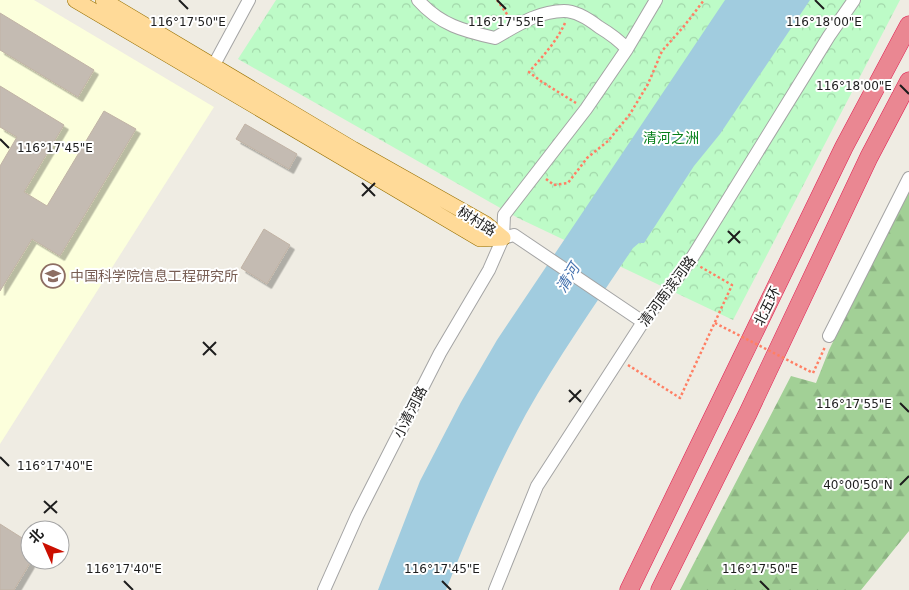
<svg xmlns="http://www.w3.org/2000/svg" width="909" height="590" viewBox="0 0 909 590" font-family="'DejaVu Sans','Noto Sans SC',sans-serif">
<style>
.education{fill:#fcffdc}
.forest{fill:url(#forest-firs)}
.park{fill:url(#park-crowns)}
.water{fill:#a1ccdf}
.building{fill:#c4bbb2;stroke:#c1b3a5;filter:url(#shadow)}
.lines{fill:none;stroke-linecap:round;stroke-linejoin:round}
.minor-casing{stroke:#a4a4a4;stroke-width:14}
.major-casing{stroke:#977000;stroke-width:16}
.highway-casing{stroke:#e01d51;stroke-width:19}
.path{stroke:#ff7f64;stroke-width:2.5;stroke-dasharray:2.5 2.5;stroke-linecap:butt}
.minor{stroke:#fff;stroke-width:12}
.major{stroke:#ffda98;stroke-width:15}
.highway{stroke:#ea8792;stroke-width:18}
.path-bridge{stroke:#ff7f64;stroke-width:2.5;stroke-dasharray:2.5 2.5;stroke-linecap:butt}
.ticks{fill:none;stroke:#1d1d1d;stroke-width:2}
.labels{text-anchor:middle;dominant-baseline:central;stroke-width:4;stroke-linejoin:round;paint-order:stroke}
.park-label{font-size:14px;fill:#07801a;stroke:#fff}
.street-label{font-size:14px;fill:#1d1d1d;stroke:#fff}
.education-label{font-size:14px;fill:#785e54;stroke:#fff;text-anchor:start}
.water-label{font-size:15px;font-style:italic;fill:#4673b0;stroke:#fff}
.ticks-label{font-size:12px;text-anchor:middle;fill:#1d1d1d;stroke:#fff;stroke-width:4;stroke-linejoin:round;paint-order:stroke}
</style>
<defs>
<pattern id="forest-firs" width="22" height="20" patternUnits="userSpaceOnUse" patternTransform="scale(1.25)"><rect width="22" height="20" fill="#a2d096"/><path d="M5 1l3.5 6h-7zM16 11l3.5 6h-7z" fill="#8bb281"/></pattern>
<pattern id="park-crowns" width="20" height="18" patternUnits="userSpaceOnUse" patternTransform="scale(1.25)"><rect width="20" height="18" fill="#bdfbc7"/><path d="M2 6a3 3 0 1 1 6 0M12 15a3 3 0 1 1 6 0" fill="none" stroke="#a2d7aa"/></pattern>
<filter id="shadow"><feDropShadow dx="4.5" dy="4.5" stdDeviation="0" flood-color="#0004"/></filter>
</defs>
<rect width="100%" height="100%" fill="#efece3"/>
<path class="education" d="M0 0H34L214 107 0 444Z"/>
<path class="forest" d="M909 185V531L861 590H680L791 376 816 383 829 350Z"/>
<path class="park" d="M276 0H900L733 320 518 218 238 59Z"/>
<path class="water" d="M725 0H810L720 134 694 166 644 243H639L633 248C597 302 558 357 526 414 495 471 470 530 446 590H378L420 481 461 402 497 340Z"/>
<path class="building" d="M0 13 94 70 78 97 0 50Z
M0 86 64 125 24 192 47 206 104 111 136 129 60 256 32 239 0 291V166L17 137 0 127Z
M245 124 297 154 289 169 236 139Z
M264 229 290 245 267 284 241 268Z
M0 524 30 543V563L14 590H0Z"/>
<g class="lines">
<g class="minor-casing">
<path id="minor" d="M418 0C440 25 464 31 495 38 516 26 538 11 564 11 576 11 590 20 599 27 609 33 619 40 627 49
M209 74 249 0
M503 238 514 235 643 322
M829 336 909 178
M324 590 357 516 440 353 489 270 503 238 504 215 586 109 627 49 656 0
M495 590 537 486 643 322 690 261 829 36 854 0"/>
</g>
<g class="major-casing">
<path id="major" d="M75 0 480 239 503 238
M103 0 353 149 486 224 503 238"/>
</g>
<g class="highway-casing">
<path id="highway" d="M629 590 844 147 909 25
M660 590 748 413 869 157 909 81"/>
</g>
<path class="path" d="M497 0 509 17
M565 23C557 41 543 56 529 72L542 82 576 103
M546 179 554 185 568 183 587 158 608 141 630 114 648 84 662 51 685 25 704 0
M628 365 680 398 732 285 699 266
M813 373 825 347"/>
<use href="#minor" class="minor"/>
<use href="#major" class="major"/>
<use href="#highway" class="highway"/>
<path class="path-bridge" d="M715 323 813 373"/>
</g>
<path class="ticks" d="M179 0 188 9M497 0 506 9M815 0 824 9M900 85 909 94M0 139 9 148M362 183 375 196M362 196 375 183M728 231 740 243M728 243 740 231M203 342 216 355M203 355 216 342M569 390 581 402M569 402 581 390M900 403 909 412M0 457 9 466M900 485 909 476M44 501 57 513M44 513 57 501M124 581 133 590M442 581 451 590M760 581 769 590"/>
<defs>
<g id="university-ring" transform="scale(1.25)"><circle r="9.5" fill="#fff" stroke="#8d6e63" stroke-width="1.5"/><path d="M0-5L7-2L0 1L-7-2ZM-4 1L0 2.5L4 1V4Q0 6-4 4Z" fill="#8d6e63"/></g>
</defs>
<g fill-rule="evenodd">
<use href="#university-ring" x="53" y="276"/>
</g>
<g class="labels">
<g class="park-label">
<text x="671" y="138">清河之洲</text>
</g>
<g class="street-label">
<text transform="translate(477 221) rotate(32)">树村路</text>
<text transform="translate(667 291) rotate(-53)">清河南滨河路</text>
<text transform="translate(767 306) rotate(-64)">北五环</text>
<text transform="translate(410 412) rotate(-63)">小清河路</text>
</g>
<g class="education-label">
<text x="70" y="276">中国科学院信息工程研究所</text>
</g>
<g class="water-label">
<text transform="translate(568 278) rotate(-59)">清河</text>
</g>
</g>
<g class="ticks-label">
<text x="506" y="26">116°17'55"E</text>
<text x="824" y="26">116°18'00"E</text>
<text x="188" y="26">116°17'50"E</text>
<text x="854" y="90">116°18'00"E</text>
<text x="55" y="152">116°17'45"E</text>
<text x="854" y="408">116°17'55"E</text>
<text x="55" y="470">116°17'40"E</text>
<text x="858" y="489">40°00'50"N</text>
<text x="124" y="573">116°17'40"E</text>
<text x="442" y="573">116°17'45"E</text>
<text x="760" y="573">116°17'50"E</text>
</g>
<g transform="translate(45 545) rotate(315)"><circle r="24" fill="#ffffff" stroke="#a5a5a5"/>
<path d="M0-4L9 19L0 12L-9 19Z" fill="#cb0f00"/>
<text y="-8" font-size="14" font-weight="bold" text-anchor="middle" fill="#1d1d1d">北</text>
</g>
</svg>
